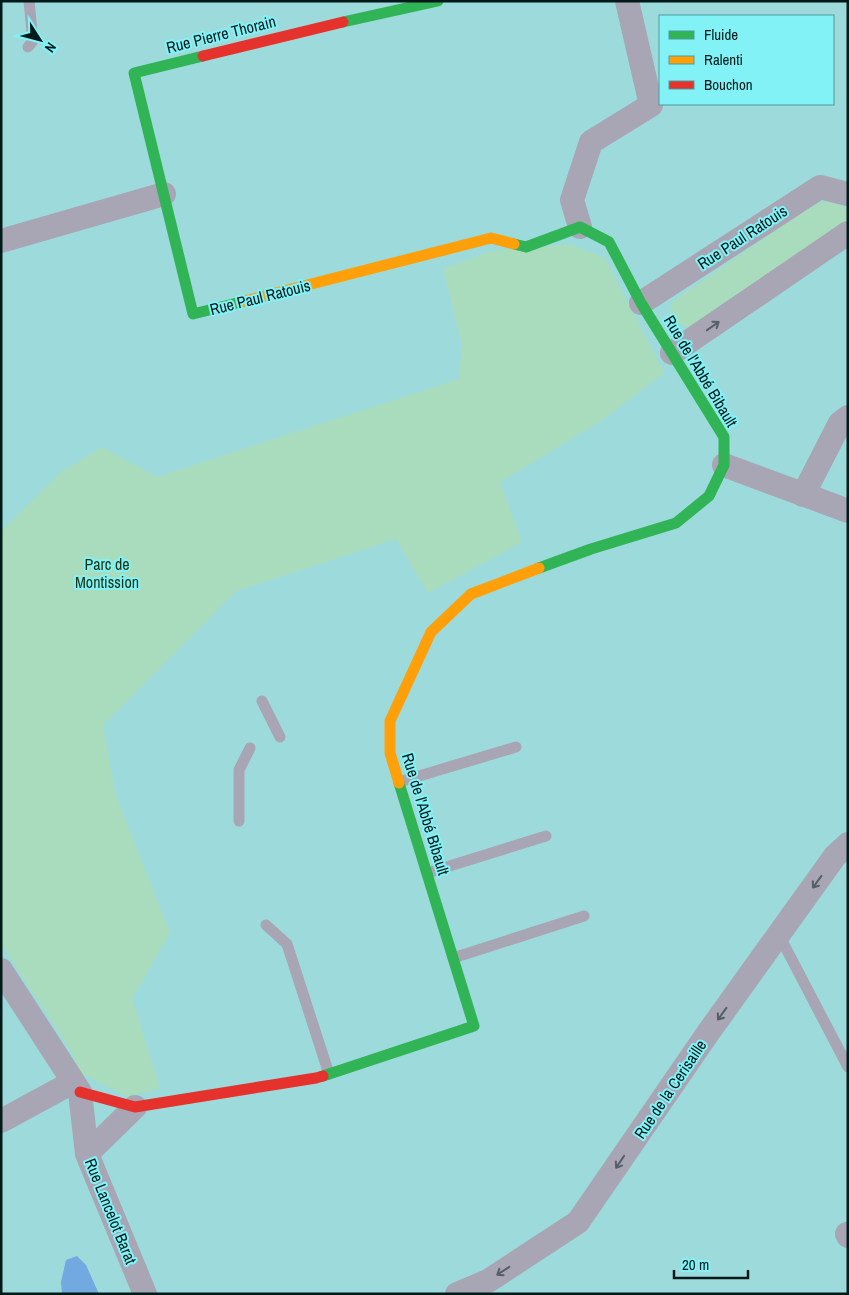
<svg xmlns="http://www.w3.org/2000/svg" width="849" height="1295" viewBox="0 0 849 1295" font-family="'Archivo Narrow',sans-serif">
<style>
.green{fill:#a9dcbd}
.water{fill:#72a9e1}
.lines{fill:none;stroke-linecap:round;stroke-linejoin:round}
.lane{stroke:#a8a5b5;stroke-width:11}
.street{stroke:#a8a5b5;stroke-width:24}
.fast{stroke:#30b455;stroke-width:11}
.slow{stroke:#ff9f0a;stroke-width:11}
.jam{stroke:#e5322d;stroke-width:11}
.oneway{stroke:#545f67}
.labels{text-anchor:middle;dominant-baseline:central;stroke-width:4;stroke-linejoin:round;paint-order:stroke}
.street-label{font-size:16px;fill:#011919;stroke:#82f2f6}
.park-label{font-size:16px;fill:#1a3311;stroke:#82f2f6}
</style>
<rect width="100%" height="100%" fill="#9ddadb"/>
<path class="green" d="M835 200C848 209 848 207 848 223L694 330 675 322 670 312 673 301 814 204Z
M569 244 605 258 664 373 601 421 500 482 522 542 428 593 396 539 236 591 103 725 116 796 170 933 132 999 160 1088 128 1097 81 1073 71 1051 1 944V531L61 472 102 447 157 477 459 379 462 345 443 269 491 251Z"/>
<path class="water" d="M77 1256 86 1265 99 1294H62L61 1282 66 1260Z"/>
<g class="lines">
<path class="lane" d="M28 47 33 41 29 1
M262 701 280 737
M399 782 516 747
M239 821V770L250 748
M427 873 546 836
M266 925 287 944 329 1074
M779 935 848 1067
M453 958 584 916"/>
<path class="street" d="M580 227 572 200 591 142 651 105 627 1
M1 241 164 194
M641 303 820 187 848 194
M672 353 848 233
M724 465 848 511
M803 495 840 423 848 417
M1 970 80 1092 87 1154 145 1294
M1 1121 73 1082
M87 1154 135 1107
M847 1234 848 1236
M457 1294 488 1281 578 1222 708 1033 835 856 848 844"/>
<path class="fast" d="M343 22 438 1
M203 56 134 73 193 314 241 302
M514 244 526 247 580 227 609 242 641 303 724 437V465L709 496 676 523 591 549 539 568
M323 1076 474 1026 399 783"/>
<path class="slow" d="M241 302 491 238 514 244
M399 783 390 753V721L431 632 471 594 539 568"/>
<path class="jam" d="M203 56 343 22
M80 1092 135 1107 316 1078 323 1076"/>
</g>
<defs><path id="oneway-shaft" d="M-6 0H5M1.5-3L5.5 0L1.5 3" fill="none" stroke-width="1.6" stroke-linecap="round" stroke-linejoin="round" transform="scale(1.25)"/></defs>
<g class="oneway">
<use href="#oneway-shaft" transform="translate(713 326) rotate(-35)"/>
<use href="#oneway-shaft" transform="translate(817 882) rotate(126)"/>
<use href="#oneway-shaft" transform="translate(722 1014) rotate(126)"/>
<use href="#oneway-shaft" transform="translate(620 1162) rotate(124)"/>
<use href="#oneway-shaft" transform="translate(503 1271) rotate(147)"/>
</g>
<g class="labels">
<g class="street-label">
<text transform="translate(221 34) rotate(-14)">Rue Pierre Thorain</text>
<text transform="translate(742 237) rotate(-33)">Rue Paul Ratouis</text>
<text transform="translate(260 297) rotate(-14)">Rue Paul Ratouis</text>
<text transform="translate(701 371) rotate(59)">Rue de l'Abbé Bibault</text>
<text transform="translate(426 814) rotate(73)">Rue de l'Abbé Bibault</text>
<text transform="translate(670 1089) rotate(-56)">Rue de la Cerisaille</text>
<text transform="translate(111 1211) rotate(68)">Rue Lancelot Barat</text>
</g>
<g class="park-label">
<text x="107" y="564">Parc de<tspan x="107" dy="18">Montission</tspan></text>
</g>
</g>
<rect width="849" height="1295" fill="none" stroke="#011919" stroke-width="5"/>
<rect x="659" y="15" width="175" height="90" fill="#82f2f6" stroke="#4e9b9e"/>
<rect x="669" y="31" width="25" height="8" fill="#30b455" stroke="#4e9b9e"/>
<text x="704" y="40" font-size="15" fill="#011919">Fluide</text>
<rect x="669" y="56" width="25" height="8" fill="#ff9f0a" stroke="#4e9b9e"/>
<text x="704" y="65" font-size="15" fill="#011919">Ralenti</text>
<rect x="669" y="81" width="25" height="8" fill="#e5322d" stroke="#4e9b9e"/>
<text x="704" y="90" font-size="15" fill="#011919">Bouchon</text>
<g transform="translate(40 40) rotate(126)" stroke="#82f2f6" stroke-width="4" paint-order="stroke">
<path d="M0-4L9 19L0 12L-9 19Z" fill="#011919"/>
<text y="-8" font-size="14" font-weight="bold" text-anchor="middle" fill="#011919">N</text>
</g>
<path d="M674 1270v8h74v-8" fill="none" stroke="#011919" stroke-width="2.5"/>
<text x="682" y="1270" font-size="15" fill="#011919" stroke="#82f2f6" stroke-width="4" paint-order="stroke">20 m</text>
</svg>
